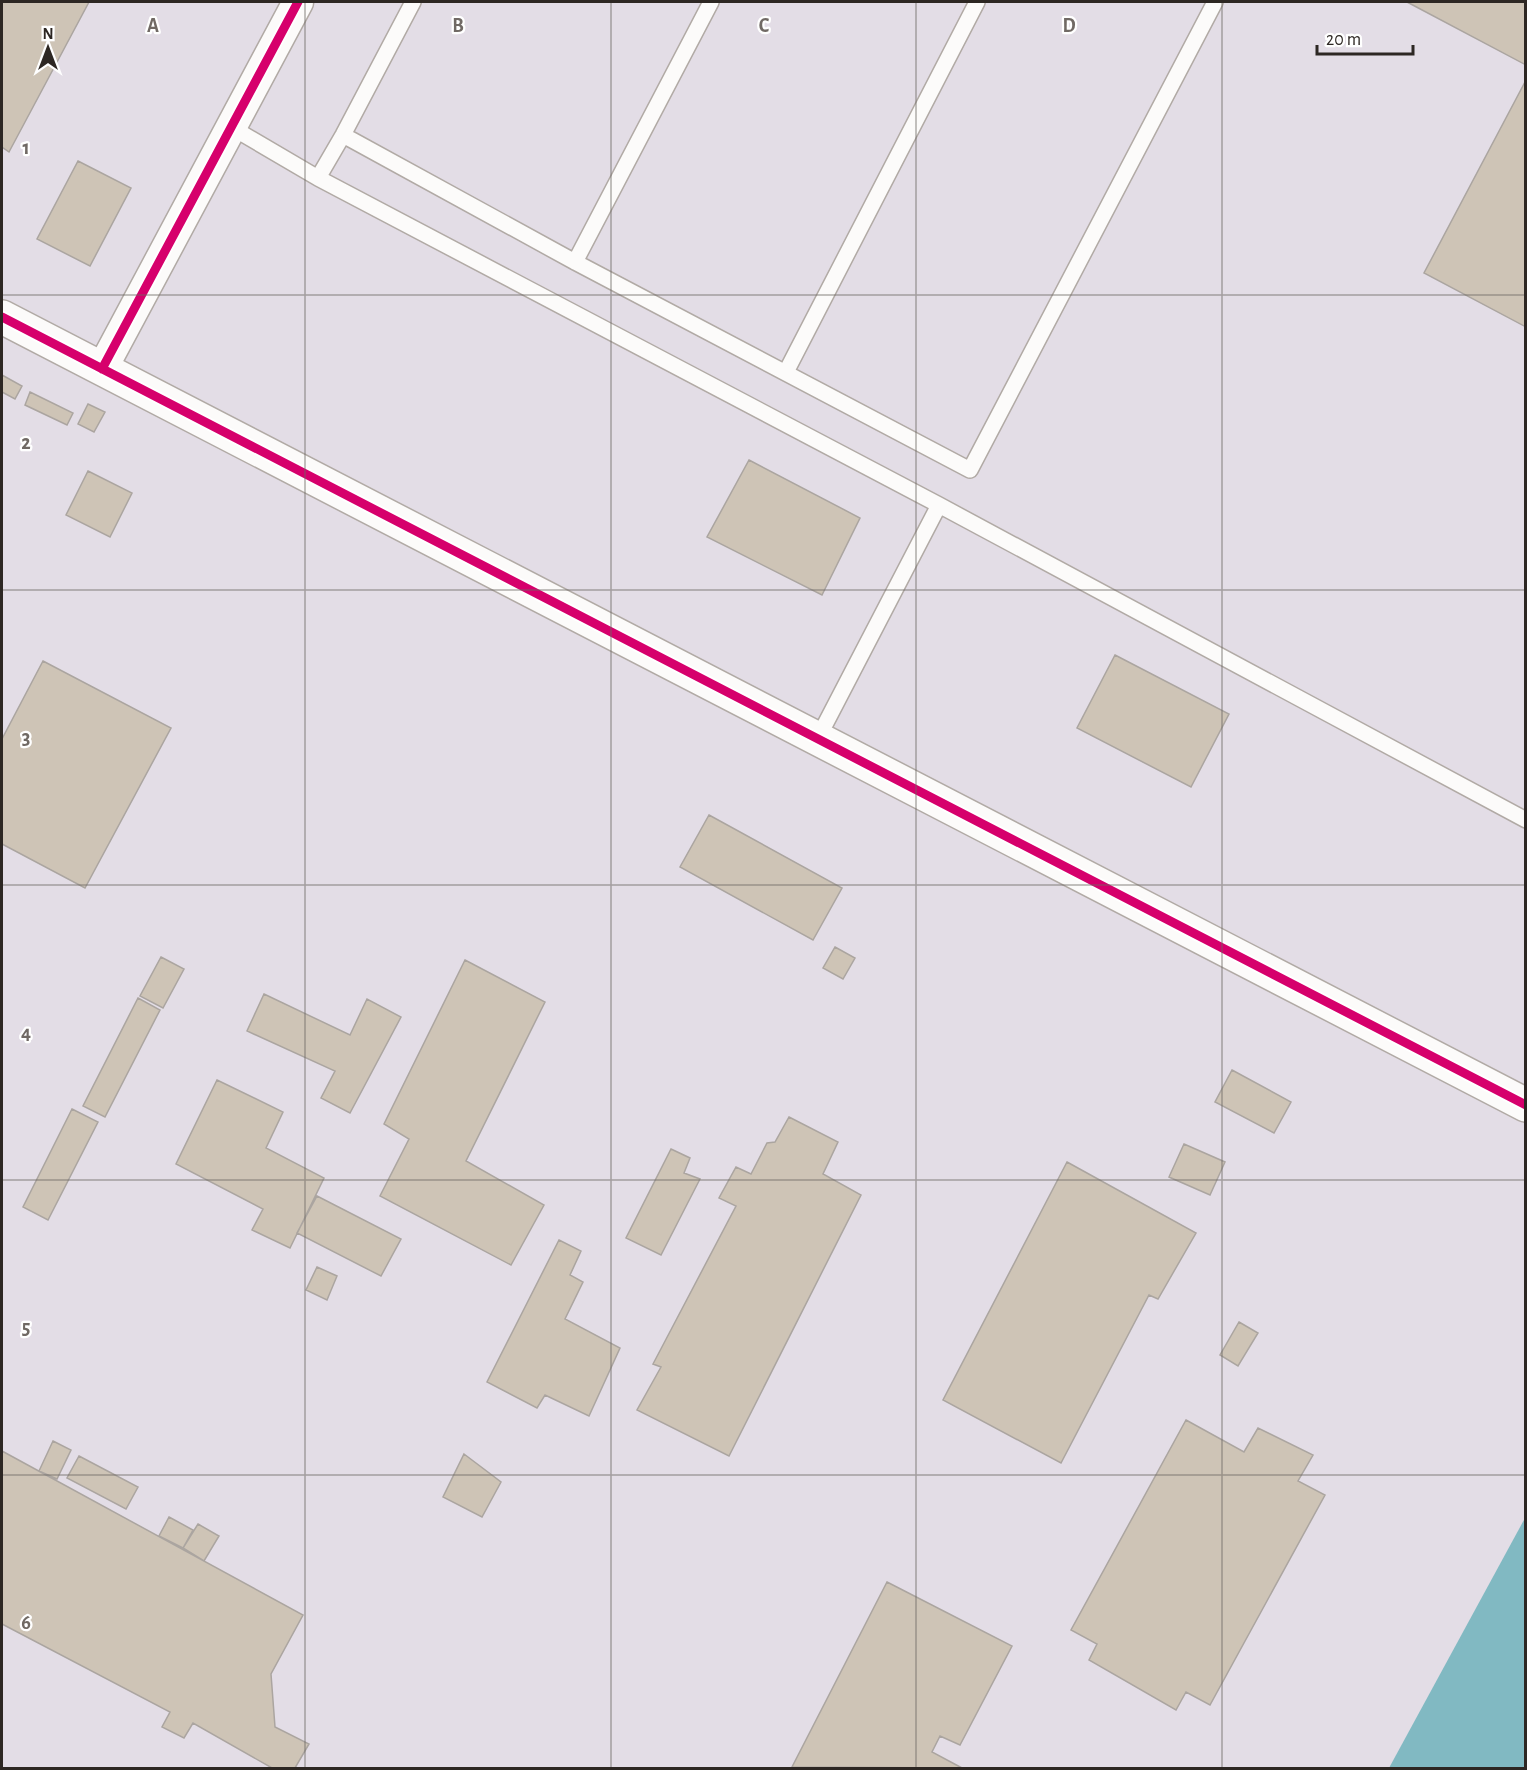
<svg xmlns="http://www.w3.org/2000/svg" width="1527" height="1770" viewBox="0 0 1527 1770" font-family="'Alegreya Sans',sans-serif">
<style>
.industrial{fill:#e3dde6}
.water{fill:#81b9c2}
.building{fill:#cec4b6;stroke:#aba5a0;stroke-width:1.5}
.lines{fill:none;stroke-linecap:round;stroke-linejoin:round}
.service-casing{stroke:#b1aaa5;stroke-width:18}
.minor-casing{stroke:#b1aaa5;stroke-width:33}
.tertiary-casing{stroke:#b1aaa5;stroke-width:36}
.service{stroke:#fcfbfa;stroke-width:15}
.minor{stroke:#fcfbfa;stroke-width:30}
.tertiary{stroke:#fcfbfa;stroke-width:33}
.cycleway-casing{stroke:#fff;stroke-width:13}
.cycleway{stroke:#d6006c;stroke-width:9}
.grid{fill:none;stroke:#706964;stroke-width:1.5;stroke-opacity:0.55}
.grid-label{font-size:20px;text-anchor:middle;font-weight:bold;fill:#706964;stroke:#fff;stroke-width:4.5;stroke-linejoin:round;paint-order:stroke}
</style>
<rect width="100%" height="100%" fill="#ebe3dd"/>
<path class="industrial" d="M2 2H1525V1524L1399 1768H2Z"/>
<path class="water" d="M1525 1518V1768H1389Z"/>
<path class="building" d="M2 2H89L9 152 2 147Z
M1407 2H1526V65Z
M1525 82H1526V327L1424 273Z
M78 161 131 188 90 266 37 239Z
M2 375 22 386 15 399 2 392Z
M30 392 73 413 67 425 25 405Z
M88 404 105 412 94 432 78 424Z
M749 460 860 518 822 595 707 537Z
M88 471 132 493 110 537 66 515Z
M1115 655 1229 714 1191 787 1077 728Z
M43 661 171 728 85 888 2 844V739Z
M709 815 842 888 813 940 680 867Z
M835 947 855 958 843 979 823 968Z
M161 957 184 969 163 1008 140 996Z
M465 960 545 1002 466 1161 544 1205 511 1265 380 1196 409 1139 384 1124Z
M264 994 350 1035 367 999 401 1017 350 1113 321 1098 335 1071 247 1031Z
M138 998 160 1010 105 1117 83 1106Z
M1232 1070 1291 1102 1274 1133 1215 1102Z
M217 1080 283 1112 266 1148 324 1178 290 1248 252 1230 263 1209 176 1164Z
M72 1109 98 1122 48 1220 23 1207Z
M789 1117 838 1142 823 1174 861 1195 729 1456 637 1410 661 1367 653 1364 736 1206 719 1198 736 1167 751 1174 767 1143 775 1142Z
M1184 1144 1225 1162 1210 1195 1169 1177Z
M671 1149 690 1158 684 1173 700 1179 661 1255 626 1238Z
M1067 1162 1196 1233 1158 1299 1149 1295 1061 1463 943 1400Z
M317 1196 401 1239 381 1276 297 1233Z
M559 1240 581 1251 570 1275 583 1282 565 1319 620 1348 589 1416 545 1395 537 1408 487 1382Z
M317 1267 337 1276 327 1300 306 1290Z
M1239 1322 1258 1333 1238 1366 1220 1355Z
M1186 1420 1244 1452 1258 1428 1313 1455 1298 1481 1325 1495 1210 1705 1186 1692 1176 1710 1089 1660 1097 1644 1071 1630Z
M53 1441 71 1450 57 1479 39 1471Z
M2 1451 303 1615 271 1674 275 1727 309 1744 295 1768H272L193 1723 184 1738 162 1727 170 1712 2 1624Z
M464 1454 501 1482 482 1517 443 1497Z
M79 1456 138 1487 126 1509 67 1478Z
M169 1517 193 1530 183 1548 159 1536Z
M198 1524 219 1536 204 1561 183 1548Z
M887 1582 1012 1646 960 1745 940 1736 932 1752 962 1768 792 1767Z"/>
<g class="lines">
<g class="service-casing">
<path id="service" d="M231 127 318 178 939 505 1526 820
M343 135 575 262 970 470 1215 2
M318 178 343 135 413 2
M575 262 711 2
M786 372 977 2
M818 738 939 505"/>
</g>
<g class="minor-casing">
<path id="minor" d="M102 369 298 2"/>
</g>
<g class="tertiary-casing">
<path id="tertiary" d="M2 317 1526 1105"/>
</g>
<use href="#service" class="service"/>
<use href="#minor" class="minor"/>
<use href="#tertiary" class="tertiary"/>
<g class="cycleway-casing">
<path id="cycleway" d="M2 317 1526 1105
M102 369 298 2"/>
</g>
<use href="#cycleway" class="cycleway"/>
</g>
<path class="grid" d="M305 2V1768M611 2V1768M916 2V1768M1222 2V1768M2 295H1526M2 590H1526M2 885H1526M2 1180H1526M2 1475H1526"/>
<g class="grid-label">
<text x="153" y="32">A</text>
<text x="458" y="32">B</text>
<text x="764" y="32">C</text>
<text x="1069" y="32">D</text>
<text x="26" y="154">1</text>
<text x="26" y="449">2</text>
<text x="26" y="744">3</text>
<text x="26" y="1039">4</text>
<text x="26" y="1334">5</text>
<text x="26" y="1629">6</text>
</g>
<rect width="1527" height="1770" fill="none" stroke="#2d2723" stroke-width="6"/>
<g transform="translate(48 48)" stroke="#ffffff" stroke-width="4.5" paint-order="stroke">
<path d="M0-4.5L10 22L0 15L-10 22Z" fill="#2d2723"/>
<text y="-9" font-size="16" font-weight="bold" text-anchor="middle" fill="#2d2723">N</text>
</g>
<path d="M1317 45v9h96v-9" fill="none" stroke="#2d2723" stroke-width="3"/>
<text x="1326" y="45" font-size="18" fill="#2d2723" stroke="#ffffff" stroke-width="4.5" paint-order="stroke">20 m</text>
</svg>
